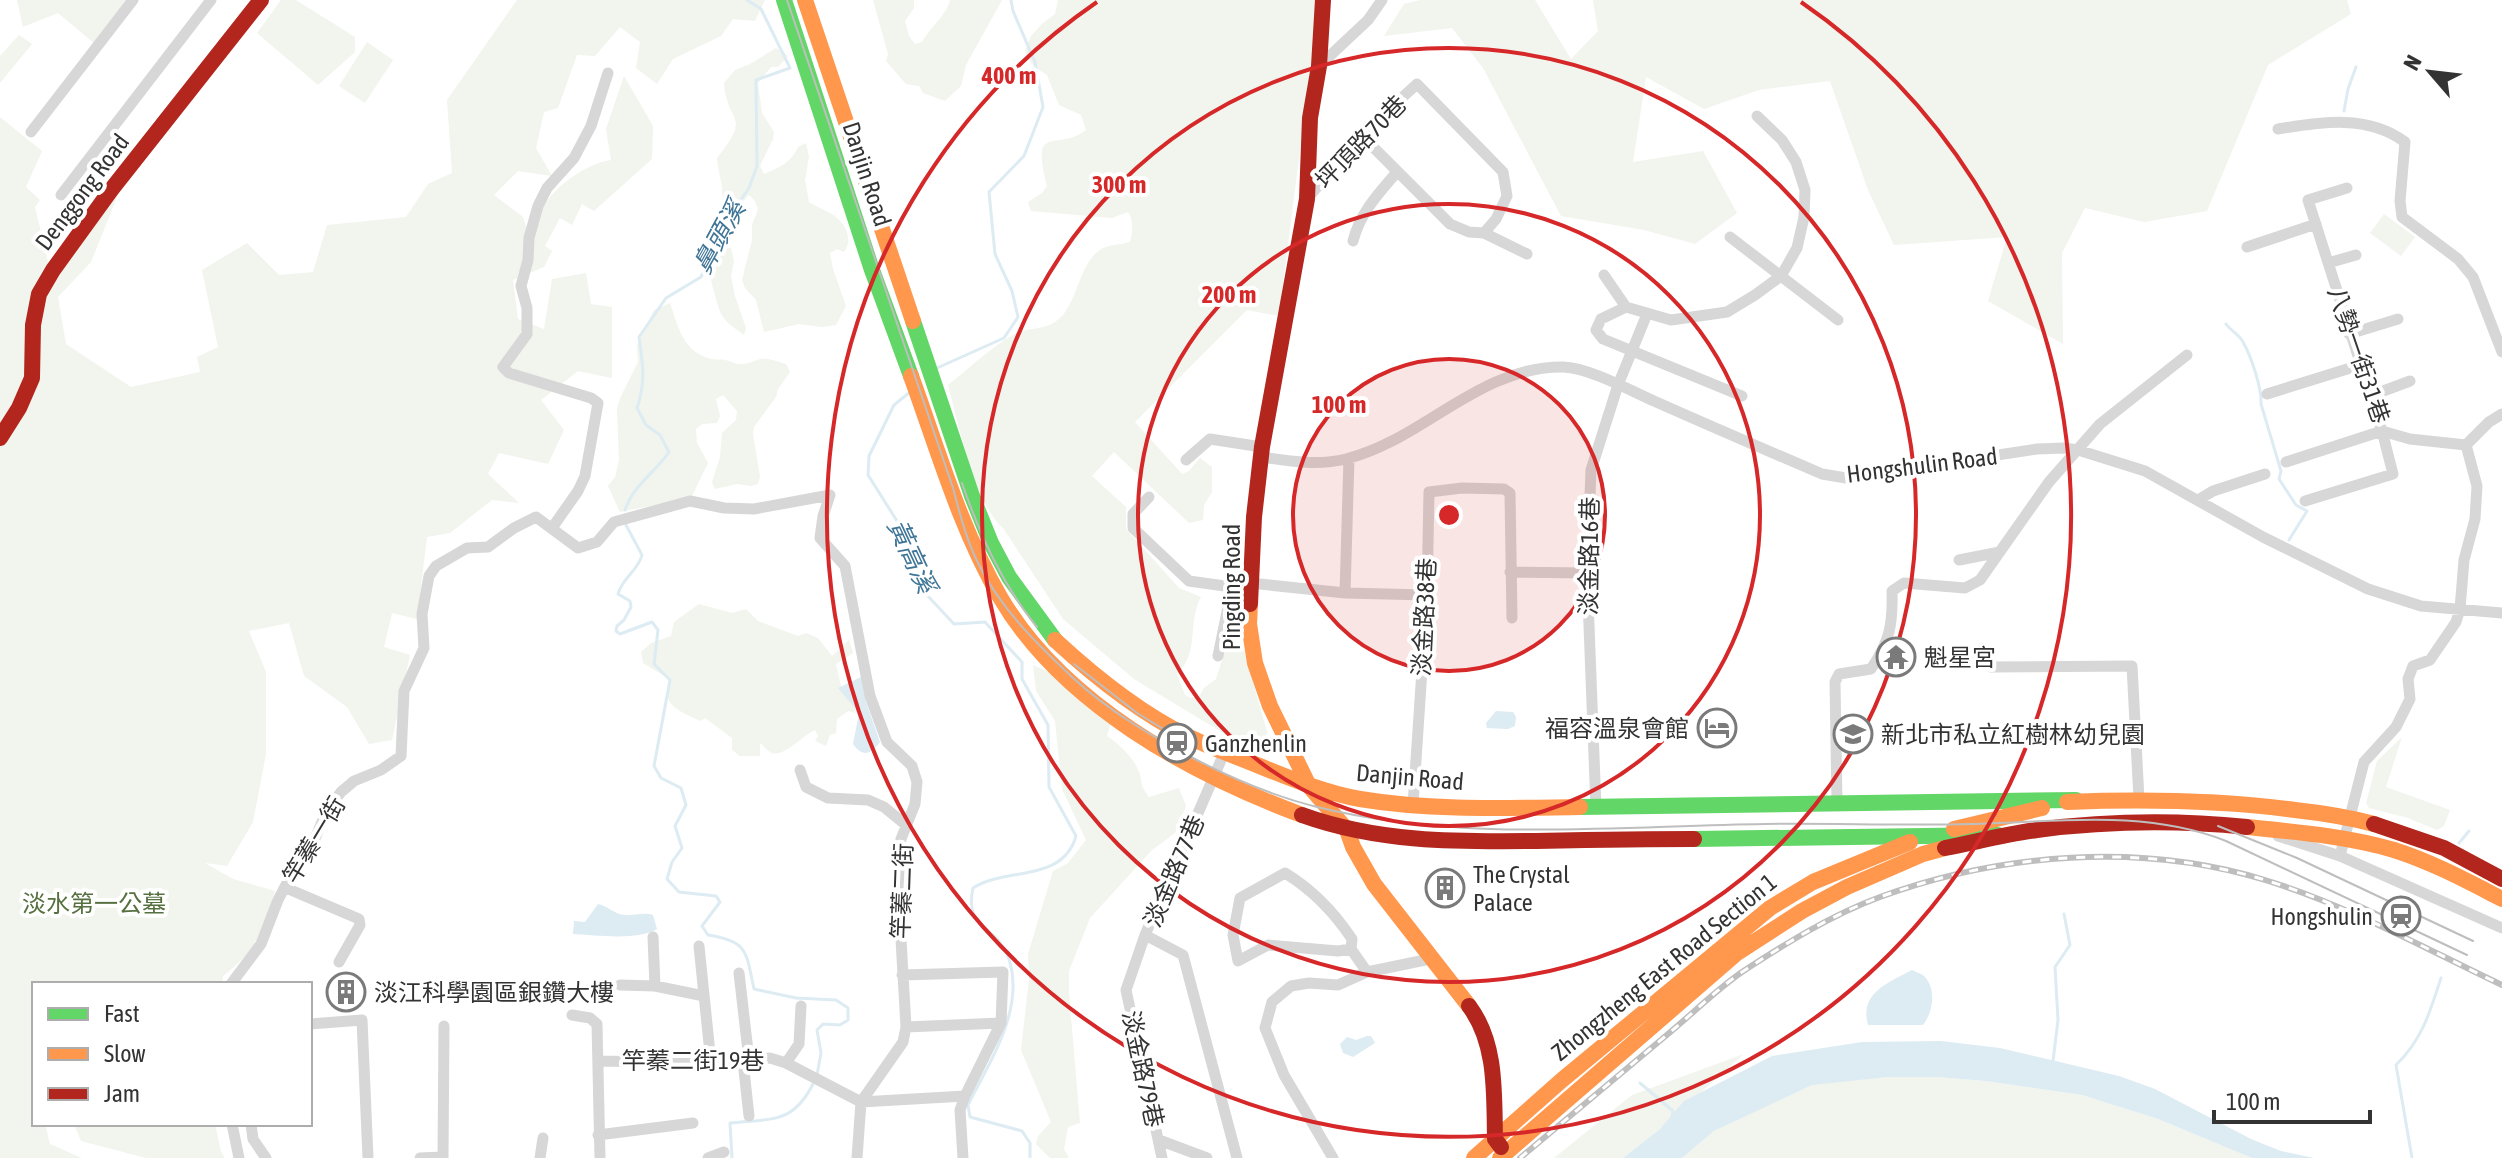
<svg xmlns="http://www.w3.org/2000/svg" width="2502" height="1158" viewBox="0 0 2502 1158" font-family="'Asap Condensed','Noto Sans TC',sans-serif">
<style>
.green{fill:#f1f5ed}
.water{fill:#ddebf3}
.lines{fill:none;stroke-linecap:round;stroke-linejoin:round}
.stream{stroke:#ddebf3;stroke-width:3}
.street{stroke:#d7d7d7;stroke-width:11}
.fast{stroke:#63d668;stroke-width:16}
.slow{stroke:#ff974d;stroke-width:16}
.jam{stroke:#b3261e;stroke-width:16}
.tram{stroke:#bebebe;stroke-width:2}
.rail-casing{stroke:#bebebe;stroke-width:6}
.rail{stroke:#fff;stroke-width:3;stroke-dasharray:9;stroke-linecap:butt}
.ring{fill:none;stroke:#d62828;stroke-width:4}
.labels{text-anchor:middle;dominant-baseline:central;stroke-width:8;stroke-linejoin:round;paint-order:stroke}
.street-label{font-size:24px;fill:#333;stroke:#fff}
.poi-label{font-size:24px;fill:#333;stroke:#fff;text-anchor:start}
.park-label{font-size:24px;fill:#56703f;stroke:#fff}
.water-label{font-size:26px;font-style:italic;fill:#3f7597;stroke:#fff}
.centre{fill:#d62828;stroke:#fff;stroke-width:4}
.ring-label{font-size:24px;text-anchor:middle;font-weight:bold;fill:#d62828;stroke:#fff;stroke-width:8;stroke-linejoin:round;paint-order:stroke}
</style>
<rect width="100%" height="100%" fill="#fff"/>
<path class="green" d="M17 0H126L95 44 58 13 23 27Z
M281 0H296L355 37V52L318 85 257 33Z
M517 0H765L755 21 733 19 721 36 673 59 657 84 636 68 640 42 620 27 595 56 577 55 558 108 544 112 536 148 552 176 518 171 494 195 523 217 533 249C535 237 536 222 541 211 553 187 585 164 611 160L606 129 624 76 653 126 652 159 594 211 582 204 572 225 560 218 545 246 552 251 544 267 513 280 518 319 544 329 552 279 586 273 591 304 612 307V378L578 371 541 400 564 430 548 464 499 453 488 474 519 503 492 500 450 533 427 537 417 619 392 613 384 647 410 655 392 740 369 744 347 707 304 676 289 623 249 631 266 672V754L253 822 227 866 205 863 233 879 275 891C261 933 259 948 223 976L222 984H34V1124H45L50 1144 82 1158H0V117L42 151 26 187 40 200 35 207 48 262 60 272 124 180 91 262 58 297 66 344 131 387 200 372 197 357 218 347 202 270 247 243 279 275 313 272 327 225 406 217 428 184 452 173 447 100Z
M873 0H914V8L905 21 909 36 915 44 922 42C930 27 947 15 950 0H1002L966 65 961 86 945 101 923 93 919 86 906 84 886 61 888 54Z
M1058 0H1319L1279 316 1247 310 1135 422 1182 474 1189 471 1200 458 1212 467V492L1204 505 1203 520 1189 523 1114 452 1092 476 1126 507V529L1179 588 1201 597C1187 622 1200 653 1177 674L1185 695 1191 698 1200 695 1204 688 1216 679 1228 642 1236 641 1243 646 1267 732 1263 746 1238 742 1134 679 1063 619 1003 528C975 505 958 422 948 385 966 371 994 345 1013 335 1030 325 1047 333 1063 315 1077 298 1082 261 1100 250 1109 244 1120 245 1130 242 1133 231 1134 221 1128 212L1112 218 1031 211 1028 202 1042 193 1047 186C1030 120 1057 153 1086 130L1081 115 1059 105 1047 75 1033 66 1025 51 1031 36 1042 24 1055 14Z
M1420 0H1535L1571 59 1598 31 1593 0H2347L2351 14 2268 65 2207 211 2144 222 2085 208 2062 253 2063 344 1988 301 2007 237 1894 245 1868 190 1830 81 1759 90 1704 109 1646 77 1633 162 1703 151 1737 213 1695 244 1644 230 1561 216 1483 68 1452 28 1384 36 1404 4Z
M19 35 32 44 0 83V56Z
M367 42 393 60 365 103 339 86Z
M776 48 788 56 778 67H771L758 83 762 113 774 132 773 139 760 166 764 174C779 168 792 162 798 147L806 143 809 157 805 180 809 202C817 208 830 211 837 218 848 227 852 242 844 252L837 249 830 253 833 269 846 306 836 325 822 327 799 324 764 332 756 300 745 288 742 280 752 240V225L758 209 755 201 749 195 736 209 727 230 734 261 731 276 735 296 746 328 744 335C736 329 726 323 721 314 716 302 701 246 705 235 709 223 719 214 722 201 724 186 718 173 717 158 753 113 727 125 724 83L735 70 750 64Z
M2384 214 2415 237 2401 256 2370 233Z
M670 303C678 326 683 353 712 359 716 360 721 359 725 360 732 361 736 365 743 364 749 364 755 360 761 359 770 358 778 362 786 364L790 372 778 389 776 397 754 427 753 434 760 477 758 484 751 486 737 484 715 489 712 482 720 457 722 433 736 420 737 411 723 395 716 399 720 416 717 423 702 424 696 429 697 443 708 463 691 498 620 512 608 486 615 477 619 460 617 408 621 396 638 362 637 345 654 310Z
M699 604 732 613 746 609 758 621 798 636 806 633 818 638 832 656 849 640 853 653 836 664 842 690 855 706V713L848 711 837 719 836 733 830 735 826 746 815 741 818 736 815 730C804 734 782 760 770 752 766 750 764 746 760 743V756H740L732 750V738L705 718 700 721C681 712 658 704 671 680L643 663 641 652 651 643 671 636 674 622Z
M1033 665 1053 674 1111 722 1107 736C1119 744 1134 758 1139 772 1144 786 1138 782 1149 797L1179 788 1186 806 1175 833 1152 850 1090 918 1069 971V993L1080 1123 1068 1127 1064 1149 1069 1158H1050L1036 1144 1038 1136 1051 1122 1021 1050 1029 979 1028 954 1053 871 1068 863 1086 840 1062 789 1055 721 1036 691Z
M2402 737 2386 787 2450 810 2444 826 2437 830 2408 818 2369 808 2366 803 2377 761Z
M1744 1054 1660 1129 1623 1158H1554L1632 1095Z
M1888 1077H1937L1985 1081 2082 1095 2158 1119 2252 1158H1682L1714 1131 1812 1084Z
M74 1124H215L221 1152 225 1158H146L81 1141Z"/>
<path class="water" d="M861 677 866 702 880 742C871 754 863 758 853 744L859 713 838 688Z
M1496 711 1513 712 1516 717 1515 726 1508 729 1487 728 1486 723Z
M598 904C608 906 614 914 624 915 635 916 642 912 653 915L657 929C638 941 596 935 573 934L574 921 585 922Z
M1912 970C1916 972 1920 973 1924 976 1937 989 1933 1012 1923 1025H1868C1859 993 1888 983 1912 970Z
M1367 1036H1371L1375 1043 1353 1057 1343 1053 1340 1044 1347 1037 1356 1040Z
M1941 1041 2000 1048 2119 1076 2155 1089 2251 1139 2281 1151 2314 1158H2252L2158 1119 2082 1095 1985 1081 1937 1077H1888L1812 1085 1714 1131 1682 1158H1623L1660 1129 1684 1101 1772 1056 1862 1042Z"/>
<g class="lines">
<path class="stream" d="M2344 111 2348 89 2356 67
M2226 324C2231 331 2240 335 2243 342 2251 356 2262 388 2261 404L2281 471 2279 479 2296 505 2307 511 2289 540
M937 368 1004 338 1018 317 1012 291 995 254 989 192 1024 156 1043 107 1035 62 1013 11 1011 0
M910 392 894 405 869 456 868 475 909 540 926 594 954 624 985 622 1022 662V679L1048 725 1049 787 1076 836C1063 883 1005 867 973 888 964 929 995 925 1007 954 1028 1005 990 1061 968 1105L970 1117 1022 1131 1030 1143V1158
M625 510C634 484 653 475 669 452L660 435 646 425 637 408C646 381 643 365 639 337L666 298 701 277 730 215 749 188 757 166 756 80 790 68 761 9 747 0
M626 525 642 555C638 571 622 578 618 594L630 601 631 607 624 620 617 626 616 631 620 634 652 622 658 630 654 664 670 680 654 766 661 778 681 788 686 805 675 826 682 848 672 862 667 879 679 892 716 896 720 902 702 926 708 935C749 941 746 953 754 989L796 998 836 1000 848 1008V1020L840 1025 823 1024 817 1030 821 1053 817 1075
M2459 843 2469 831
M2053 1061 2058 1020 2055 967 2070 945 2064 914
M1640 1083 1673 1111 1672 1116
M732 1158 730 1123C772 1118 793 1125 814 1082
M2412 1158 2396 1065C2422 1040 2430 1012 2441 978"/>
<path class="street" d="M1319 66 1368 20 1382 0
M2278 129C2321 122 2368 114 2405 142L2400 201 2402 217 2458 259 2473 277 2502 352
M31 132 133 0
M1361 135 1450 224 1469 232 1484 233 1527 254
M2347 188 2308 200 2382 431 2410 439 2466 445
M61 195 211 0
M1307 199 1361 135 1417 84 1503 172 1507 196 1496 219 1484 233
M1730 237 1838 320
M1353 241C1360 213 1378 194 1397 172
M2247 247 2316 224
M2328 263 2356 255
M1604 275 1626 307 1671 320 1727 312 1755 295 1781 276 1797 248 1804 217 1805 190 1796 162 1782 140 1757 116
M1626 307 1601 319 1596 330 1603 339 1742 396
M2349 334 2398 319
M2267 394 2360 365
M2370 396 2410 381
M1261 457C1289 461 1317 466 1346 459 1423 440 1479 366 1563 367 1590 368 1629 390 1654 401 1710 426 1766 450 1822 474L1846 478 2037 449 2064 448 2078 450 2145 471 2263 537 2368 589 2421 606 2502 613
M1186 460 1210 439 1262 447
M2286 462 2382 431 2393 474 2305 501
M1149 497 1133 514V528L1189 581 1232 587 1250 583 1345 593 1427 595
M2198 500 2213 491 2265 474
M552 528 578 491 585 476 598 403 591 398 509 373 503 367 527 334V308L521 286 528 260 529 238 538 206 547 188 574 158 591 126 608 73
M1959 560 2000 552
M1510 572 1587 573
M1345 593 1349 458
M1218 656 1232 587
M1991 667 2132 666 2139 799
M1225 751 1145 935 1183 955 1237 1158
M800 770 806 787 828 798 868 800 884 807 906 825
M1837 803 1835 682 1839 674 1871 669C1890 641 1893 624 1892 591L1904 583 1965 588 1980 580 2049 482 2100 424 2187 355
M1413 805 1427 595 1429 492 1462 488 1504 489 1510 493 1512 618
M1596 808 1587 573 1591 470 1618 385 1647 314
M2278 836 2340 856 2502 928
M2340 856 2364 762 2396 727 2410 699 2408 679 2413 666 2430 660 2456 622 2460 609 2464 560 2475 519 2477 486 2466 445 2489 422 2502 414
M286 888 359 919 360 925 339 962
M1145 935 1126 990 1162 1158
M653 937 655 986
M699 946 711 1063
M1351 949 1338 951 1268 945 1238 961 1233 935 1240 898 1285 873C1313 890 1334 912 1352 939L1351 949 1367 972
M739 973 749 1060
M902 975 1003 972 1001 1023 965 1096 960 1110 963 1158
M231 984 261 944 278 900 300 858 314 841 326 812 341 792 354 781 381 770 401 756 404 691 424 648 422 614 429 576 436 566 467 548 488 547 514 528 536 517 578 548 597 542 614 522 690 501 724 508 754 509 830 495 823 516 820 538 845 566 870 696 887 742 912 766 917 782 915 804 901 839 898 887 906 1027 903 1042 861 1102 857 1158
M620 985 655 986 704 996
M572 1015 590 1018 597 1024 600 1158
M310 1024 362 1020 368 1158
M906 1027 1001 1023
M599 1061 711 1063 770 1058 786 1063 861 1102 965 1096
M743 1061 749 1116
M786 1063 799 1044 801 1006
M232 1124 239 1158
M251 1124 253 1139 266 1158
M598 1135 693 1123
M1159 1140 1207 1158
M420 1158 443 1157 444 1026
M540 1158 543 1138
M708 1158 724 1152
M1333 1158 1284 1075 1265 1028 1272 1002 1291 986 1309 983 1338 985 1367 972 1430 959"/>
<path class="fast" d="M784 0 872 270 911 376
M913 321 972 496 991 543 1009 577 1055 640
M1580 807 2076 800
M1694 839 1998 835"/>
<path class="slow" d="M805 0 913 321
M911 376C938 450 960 528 1000 597 1062 703 1189 773 1302 815
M1250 604 1249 624 1255 663 1270 706 1309 786 1347 830 1353 847 1374 884 1469 1006
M1055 640C1095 677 1140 713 1189 737 1212 748 1238 757 1262 767 1294 780 1326 793 1360 799 1432 811 1507 808 1580 807
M2067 802C2144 799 2219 800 2295 810 2322 813 2348 817 2374 824
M2247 827C2296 832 2346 836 2394 850 2432 862 2467 881 2502 899
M1954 829 2042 808
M1474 1158 1562 1080 1770 908 1813 882 1910 842
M1500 1158 1737 953 1802 911 1847 887 1923 854 1945 848"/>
<path class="jam" d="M0 438 19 408 32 378 33 325 39 294 53 270 111 190 261 0
M1250 604 1254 517 1262 447 1307 199 1310 118 1319 66 1323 0
M1302 815C1377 842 1454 842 1533 841 1587 840 1640 839 1694 839
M2374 824 2444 848 2502 879
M1945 848C1976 842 2006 834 2037 830 2106 821 2177 820 2247 827
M1469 1006C1497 1043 1494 1094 1495 1139L1501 1147"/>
<path class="tram" d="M787 0 953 488C960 514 966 539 978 563 1000 608 1037 644 1073 678 1109 711 1148 734 1191 757 1231 778 1273 796 1317 807 1463 843 1616 826 1765 824 1834 823 1903 826 1972 824 2057 822 2145 809 2226 841L2467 955
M962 483C980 535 1002 584 1037 627
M1074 664 1137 713 1178 738
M2218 826 2297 858 2473 941"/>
<g class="rail-casing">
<path id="rail" d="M1520 1158C1569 1117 1619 1075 1668 1034 1692 1014 1716 990 1742 972 1785 944 1831 915 1880 897 2001 853 2140 842 2265 880 2347 905 2424 948 2502 985"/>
</g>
<use href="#rail" class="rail"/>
</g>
<circle cx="1449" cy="515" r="156" fill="#d62828" fill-opacity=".12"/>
<g class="ring">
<circle cx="1449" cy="515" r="156"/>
<circle cx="1449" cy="515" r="311"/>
<circle cx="1449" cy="515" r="467"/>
<path d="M1801 2A622 622 0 1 1 1097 2"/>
</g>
<defs>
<g id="temple-ring" transform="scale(2)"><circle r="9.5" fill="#fff" stroke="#7a7a7a" stroke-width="1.5"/><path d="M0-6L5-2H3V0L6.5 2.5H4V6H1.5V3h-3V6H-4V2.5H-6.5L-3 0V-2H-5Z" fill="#7a7a7a"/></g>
<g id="hotel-ring" transform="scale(2)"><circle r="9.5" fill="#fff" stroke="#7a7a7a" stroke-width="1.5"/><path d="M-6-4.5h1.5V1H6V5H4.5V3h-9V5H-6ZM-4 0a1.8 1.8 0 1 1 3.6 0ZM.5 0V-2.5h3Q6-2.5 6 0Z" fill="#7a7a7a"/></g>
<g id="school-ring" transform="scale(2)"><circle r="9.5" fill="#fff" stroke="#7a7a7a" stroke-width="1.5"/><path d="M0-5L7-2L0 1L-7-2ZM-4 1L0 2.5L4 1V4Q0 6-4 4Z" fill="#7a7a7a"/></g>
<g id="station-ring" transform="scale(2)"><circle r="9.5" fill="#fff" stroke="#7a7a7a" stroke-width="1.5"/><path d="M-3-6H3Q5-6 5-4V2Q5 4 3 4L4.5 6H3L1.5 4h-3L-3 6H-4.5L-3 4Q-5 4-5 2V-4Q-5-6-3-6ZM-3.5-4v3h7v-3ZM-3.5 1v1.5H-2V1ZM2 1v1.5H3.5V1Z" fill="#7a7a7a"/></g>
<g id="building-ring" transform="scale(2)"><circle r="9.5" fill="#fff" stroke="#7a7a7a" stroke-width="1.5"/><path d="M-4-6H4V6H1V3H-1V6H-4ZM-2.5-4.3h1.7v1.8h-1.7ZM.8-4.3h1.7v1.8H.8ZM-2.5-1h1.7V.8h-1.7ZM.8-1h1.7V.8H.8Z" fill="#7a7a7a"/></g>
</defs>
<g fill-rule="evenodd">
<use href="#temple-ring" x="1896" y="657"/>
<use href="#hotel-ring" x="1717" y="728"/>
<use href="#school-ring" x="1853" y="734"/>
<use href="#station-ring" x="1177" y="743"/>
<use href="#building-ring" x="1445" y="888"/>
<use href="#station-ring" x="2401" y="916"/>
<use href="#building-ring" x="346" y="992"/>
</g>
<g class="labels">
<g class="street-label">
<text transform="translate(1361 142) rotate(-46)">坪頂路70巷</text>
<text transform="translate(867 174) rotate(72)">Danjin Road</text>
<text transform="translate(82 192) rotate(-53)">Denggong Road</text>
<text transform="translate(2359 355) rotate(71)">八勢一街31巷</text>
<text transform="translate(1922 465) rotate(-7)">Hongshulin Road</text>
<text transform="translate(1589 556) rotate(-89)">淡金路16巷</text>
<text transform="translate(1231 587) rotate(-90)">Pingding Road</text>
<text transform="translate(1424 617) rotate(-87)">淡金路38巷</text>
<text transform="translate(1410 777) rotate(5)">Danjin Road</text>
<text transform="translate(314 840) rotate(-59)">竿蓁一街</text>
<text transform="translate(1174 871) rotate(-67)">淡金路77巷</text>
<text transform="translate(902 891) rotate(-88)">竿蓁二街</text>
<text transform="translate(1664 967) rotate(-39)">Zhongzheng East Road Section 1</text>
<text x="693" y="1060">竿蓁二街19巷</text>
<text transform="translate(1143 1069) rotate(78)">淡金路79巷</text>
</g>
<g class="poi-label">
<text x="1924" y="657">魁星宮</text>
<text x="1689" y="728" text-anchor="end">福容溫泉會館</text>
<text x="1881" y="734">新北市私立紅樹林幼兒園</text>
<text x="1205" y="743">Ganzhenlin</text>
<text x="1473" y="874">The Crystal<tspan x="1473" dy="28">Palace</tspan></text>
<text x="2373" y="916" text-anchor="end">Hongshulin</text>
<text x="374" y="992">淡江科學園區銀鑽大樓</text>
</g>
<g class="park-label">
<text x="94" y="903">淡水第一公墓</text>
</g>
<g class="water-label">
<text transform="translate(719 237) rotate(-61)">鼻頭溪</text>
<text transform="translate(912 556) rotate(65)">黃高溪</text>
</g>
</g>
<circle cx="1449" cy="515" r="12" class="centre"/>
<g class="ring-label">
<text x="1009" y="84">400 m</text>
<text x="1119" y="193">300 m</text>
<text x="1229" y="303">200 m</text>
<text x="1339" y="413">100 m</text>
</g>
<rect x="32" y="982" width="280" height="144" fill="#ffffff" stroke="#adadad" stroke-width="2"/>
<rect x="48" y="1008" width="40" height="12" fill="#63d668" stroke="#adadad" stroke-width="2"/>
<text x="104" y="1022" font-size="24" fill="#333333">Fast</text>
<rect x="48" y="1048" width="40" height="12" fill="#ff974d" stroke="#adadad" stroke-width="2"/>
<text x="104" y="1062" font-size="24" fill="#333333">Slow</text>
<rect x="48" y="1088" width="40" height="12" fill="#b3261e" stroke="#adadad" stroke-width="2"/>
<text x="104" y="1102" font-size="24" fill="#333333">Jam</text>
<g transform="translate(2430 72) rotate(298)" stroke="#ffffff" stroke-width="6" paint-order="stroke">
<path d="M0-6L14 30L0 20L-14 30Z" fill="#333333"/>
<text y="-12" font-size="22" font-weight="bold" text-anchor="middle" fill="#333333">N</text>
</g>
<path d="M2214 1110v12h156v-12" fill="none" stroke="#333333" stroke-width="4"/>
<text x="2226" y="1110" font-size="24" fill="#333333" stroke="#ffffff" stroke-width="6" paint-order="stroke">100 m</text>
</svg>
